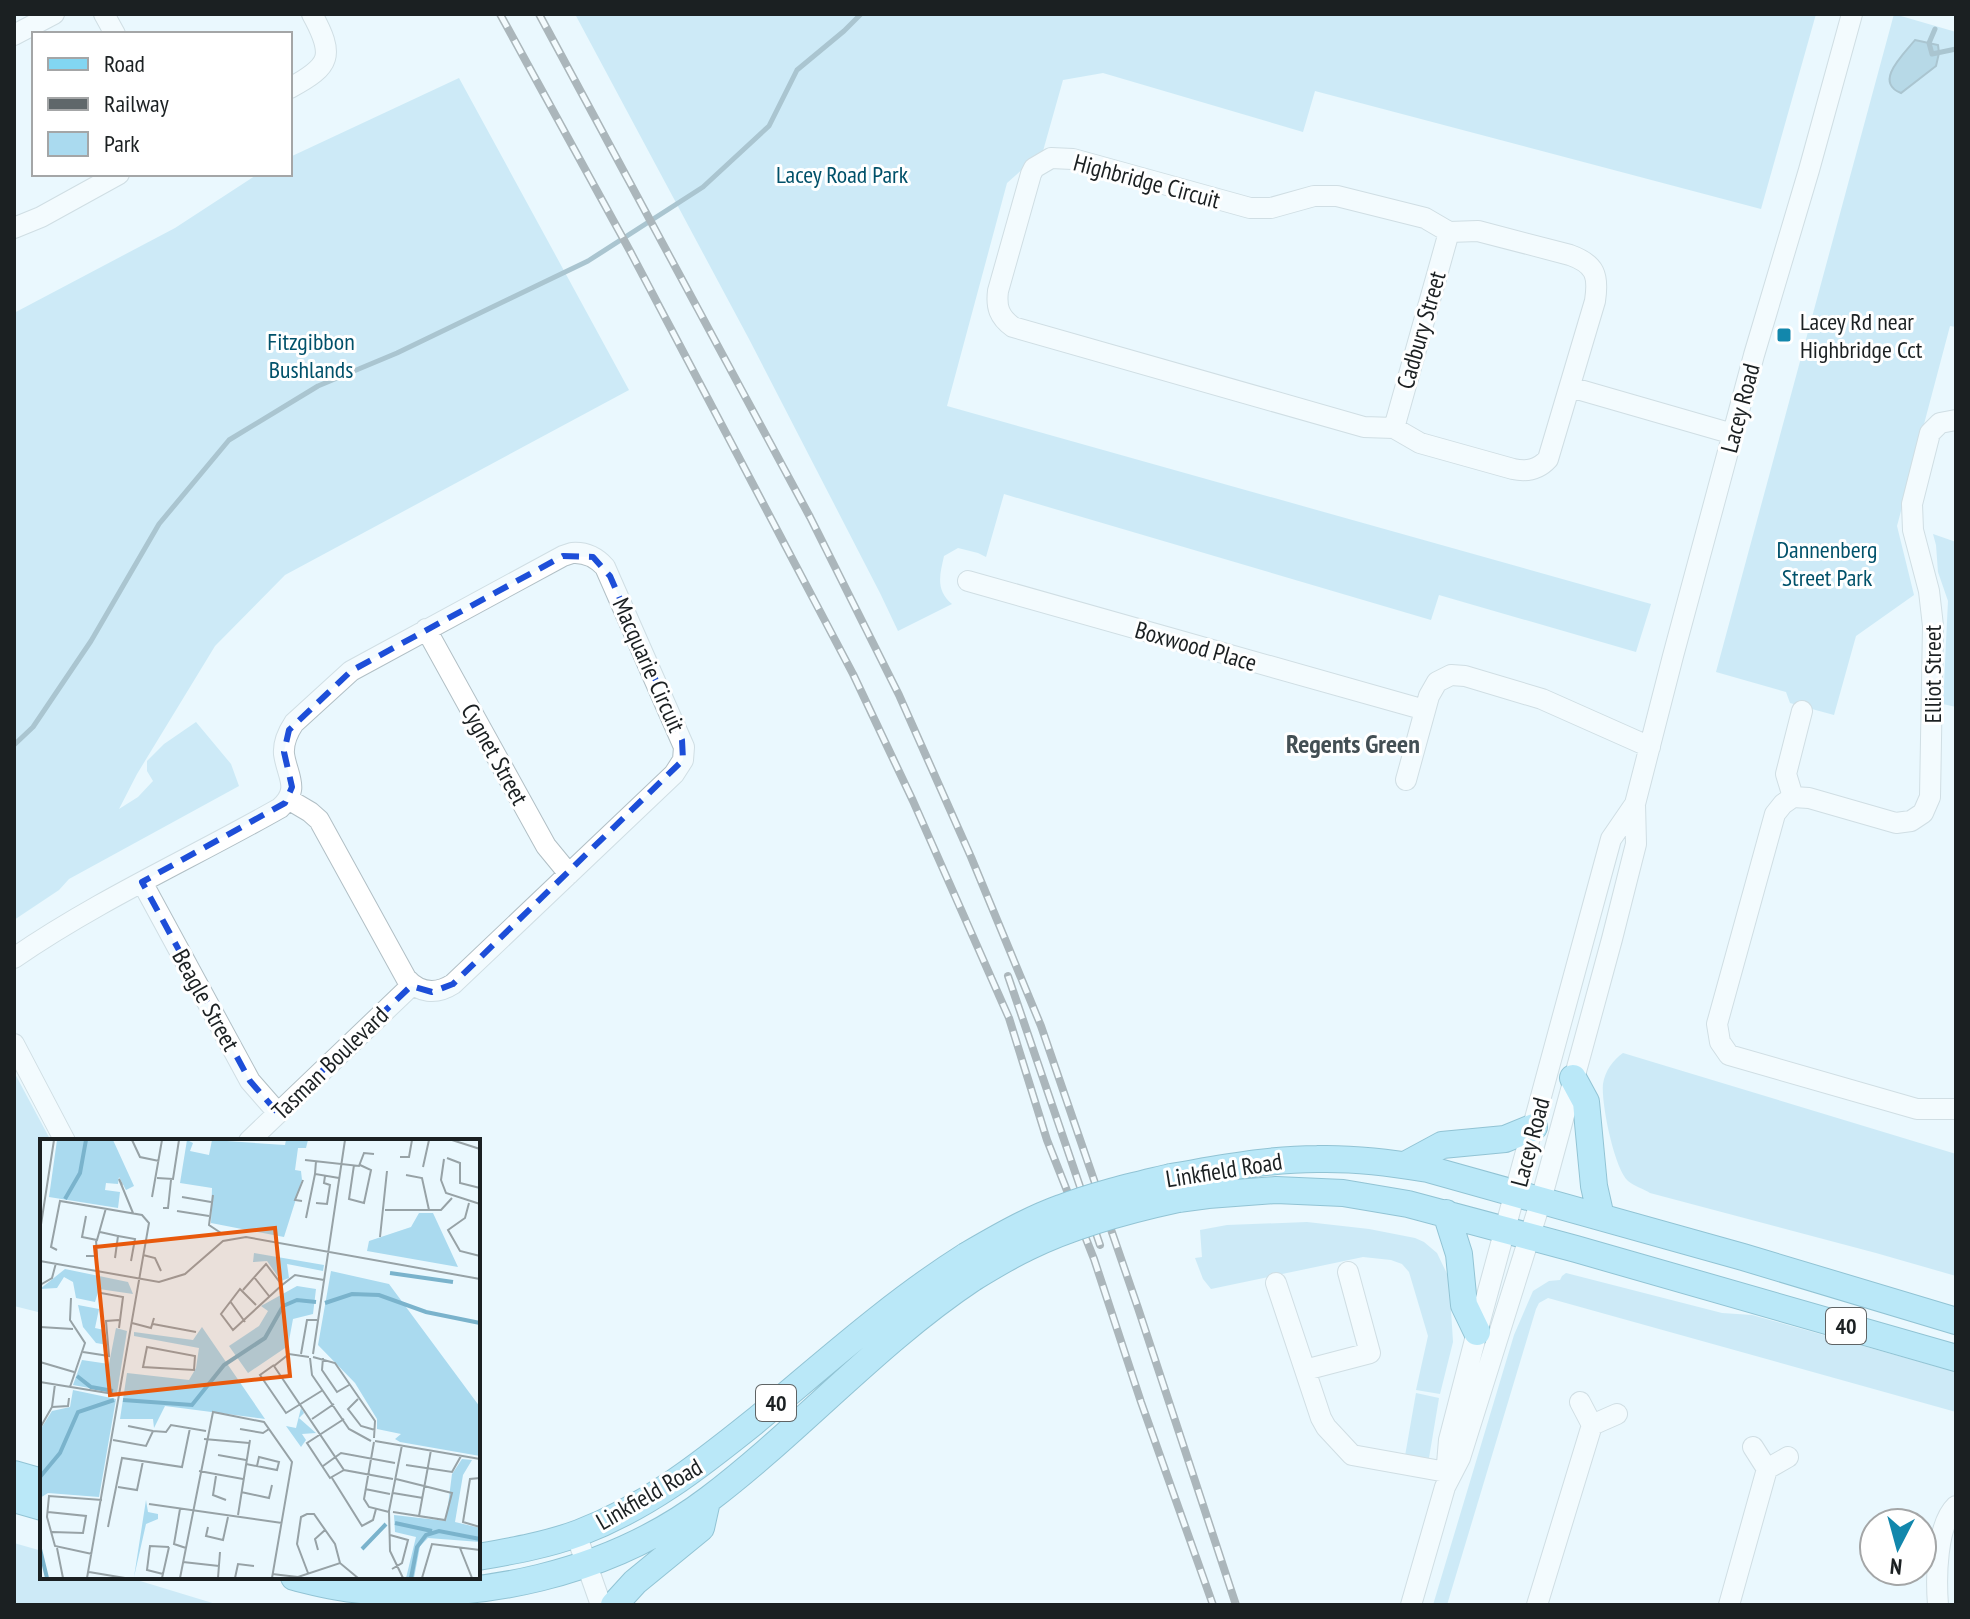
<svg xmlns="http://www.w3.org/2000/svg" width="1970" height="1619" viewBox="0 0 1970 1619" font-family="'PT Sans Narrow',sans-serif">
<style>
.green{fill:#aadaef}
.water{fill:#7ab3cc;stroke:#5e8799;stroke-width:2}
.lines{fill:none;stroke-linecap:round;stroke-linejoin:round}
.stream{stroke:#5e8799;stroke-width:5}
.minor-casing{stroke:#b1bfc5;stroke-width:22}
.major-casing{stroke:#2784a3;stroke-width:28}
.minor{stroke:#fff;stroke-width:20}
.major{stroke:#82d6f2;stroke-width:26}
.rail-casing{stroke:#5f676a;stroke-width:8}
.rail{stroke:#fff;stroke-width:5;stroke-dasharray:15;stroke-linecap:butt}
.major-bridge-casing{stroke:#2784a3;stroke-width:28;stroke-linecap:butt}
.major-bridge{stroke:#82d6f2;stroke-width:26}
.marked{fill:none;stroke:#1d4ed8;stroke-width:6;stroke-dasharray:16 10;stroke-linejoin:round}
.poi-dot{fill:#1287ac;stroke:#fff;stroke-width:3}
.labels{text-anchor:middle;dominant-baseline:central;stroke-width:6;stroke-linejoin:round;paint-order:stroke}
.shield{fill:#fff;stroke:#5f6364;stroke-width:2}
.shield-label{font-size:22px;font-weight:bold;fill:#1b2022}
.park-label{font-size:24px;fill:#00516a;stroke:#fff}
.street-label{font-size:24px;fill:#1b2022;stroke:#fff}
.poi-label{font-size:24px;fill:#1b2022;stroke:#fff;text-anchor:start}
.neighbourhood-label{font-size:26px;font-weight:bold;fill:#434f54;stroke:#fff}
.inset-river{fill:none;stroke:#7ab3cc;stroke-width:4}
.inset-road{fill:none;stroke:#97a2a6;stroke-width:2}
.view{fill:#e8590c;fill-opacity:0.15;stroke:#e8590c;stroke-width:4}
.inset-edge{fill:none;stroke:#1b2022;stroke-width:4}
</style>
<rect width="100%" height="100%" fill="#eaf8fe"/>
<path class="green" d="M575 14H1816L1761 209 1315 91 1303 132 1103 73 1063 80 1043 151 1007 183 947 406 1651 604 1636 652 1439 595 1431 620 1004 494 986 557 978 553 958 548 944 556C940 574 935 590 952 604L898 631 880 593 749 339Z
M1894 14 1956 32V327L1950 326 1897 526 1914 595 1856 636 1834 715 1790 703 1786 692 1716 672Z
M459 78 629 390 285 575 215 646 137 774 119 809 138 797 153 781 147 771V761L164 744 196 722 231 764 239 786 69 879 59 890 14 920V313L175 228 258 174H290V157Z
M1933 534 1956 542V707L1943 704 1948 601 1938 572 1936 545Z
M1623 1053 1956 1154V1276L1876 1253 1650 1193C1644 1189 1634 1186 1628 1181 1614 1168 1601 1103 1603 1084 1605 1071 1613 1060 1623 1053Z
M14 1072 51 1141H42V1313L14 1306Z
M1307 1222 1369 1229 1415 1238 1424 1242 1437 1253 1449 1278 1453 1342 1440 1394 1416 1390 1428 1336 1409 1272 1402 1264 1391 1260 1363 1257 1211 1289 1203 1279 1195 1258 1202 1257 1200 1230 1227 1225Z
M1566 1273 1722 1313 1752 1315 1956 1372V1412L1548 1298 1539 1303 1536 1309 1447 1605H1433L1514 1335 1533 1291 1549 1281 1560 1280 1562 1276Z
M1416 1393 1439 1398 1429 1458 1405 1456Z
M14 1543 42 1551V1577H127L219 1605H14Z"/>
<path class="water" d="M1915 40 1938 45 1939 53 1936 66 1901 93C1873 82 1904 54 1915 40Z"/>
<g class="lines">
<path class="stream" d="M1935 29 1929 43 1932 54 1956 49
M14 745 33 727 91 641 159 524 229 440 318 386 397 353 588 261 703 187 769 126 797 70 844 31 861 14"/>
<g class="minor-casing">
<path id="minor" d="M104 14 115 34
M14 35 54 14
M290 88C331 66 335 56 312 14
M1051 158 1073 159 1250 208H1271L1314 196H1337L1425 218 1449 232 1478 231 1570 255C1595 264 1599 275 1595 301L1548 459C1538 470 1527 472 1513 469L1420 443 1394 428 1364 427 1013 327C999 317 996 307 998 291L1031 174 1034 168Z
M14 228 41 217 119 174
M1570 387 1733 434
M1956 420 1940 423 1930 433 1912 504 1913 530 1929 591 1933 626 1930 797 1923 813 1911 821 1896 823 1809 798 1793 797 1783 804 1775 814 1717 1024 1720 1042 1729 1055 1917 1109H1956
M1394 428 1449 232
M968 581 1425 710
M426 629 546 846 569 874
M1406 780 1429 696 1437 682 1451 675 1465 676 1542 699 1650 747
M1793 797 1786 774 1802 711
M142 882 250 1081 278 1113
M14 958C98 900 192 858 280 808 301 789 287 776 284 754 283 742 288 732 294 723L351 671 563 556 572 553C585 552 596 557 605 567L684 747 683 760 674 774 453 984C436 995 419 993 406 978L319 820 310 812 288 799
M14 1044 65 1141
M249 1141 412 985
M1276 1283 1321 1418 1326 1427 1352 1455 1452 1473
M1305 1370 1370 1353 1348 1272
M1580 1402 1592 1425 1617 1414
M1753 1447 1767 1469 1788 1457
M1446 1476 1449 1440 1477 1332 1611 839 1635 804
M576 1534 601 1605
M1411 1605 1445 1487 1460 1458 1541 1200 1612 939 1636 844 1635 804 1673 656 1754 355 1809 170 1852 14
M1537 1605 1592 1425
M1729 1605 1767 1469
M1938 1605C1936 1579 1936 1525 1956 1506"/>
</g>
<g class="major-casing">
<path id="major" d="M1573 1078 1586 1102 1594 1186 1601 1217
M1405 1165 1442 1145 1505 1139 1534 1127
M1171 1177C1219 1169 1268 1159 1317 1159 1355 1158 1391 1163 1428 1169L1743 1257 1956 1321
M1178 1199 1208 1195 1276 1190 1343 1193 1408 1204 1576 1249 1956 1358
M1446 1213 1459 1254 1464 1305 1477 1332
M14 1474 42 1482
M14 1499 42 1507
M478 1557C512 1551 547 1545 579 1533 647 1507 698 1467 754 1422 823 1365 890 1304 966 1256
M294 1577C314 1582 333 1587 353 1589 475 1604 610 1574 709 1499 801 1429 877 1342 973 1278
M614 1605 635 1582 701 1528 707 1501"/>
</g>
<use href="#minor" class="minor"/>
<use href="#major" class="major"/>
<g class="rail-casing">
<path id="rail" d="M500 14 630 251 853 674 913 801 1009 1018 1047 1140 1094 1259 1141 1402 1213 1605
M539 14 810 517 899 695 971 857 1041 1026 1138 1308 1236 1605
M1008 976 1100 1245"/>
</g>
<use href="#rail" class="rail"/>
<g class="major-bridge-casing">
<path id="major-bridge" d="M966 1256C997 1238 1028 1220 1061 1208 1097 1194 1134 1186 1171 1177
M973 1278C991 1267 1009 1256 1028 1247 1075 1224 1127 1210 1178 1199"/>
</g>
<use href="#major-bridge" class="major-bridge"/>
</g>
<path d="M0 0H1970V1619H0ZM563 556 593 557 610 576 682 740 683 760 453 984 432 992 411 986 278 1113 250 1081 142 882 285 803 292 787 284 752 289 730 351 671Z" fill="#eaf8fe" fill-opacity=".55" fill-rule="evenodd"/>
<path class="marked" d="M563 556 593 557 610 576 682 740 683 760 453 984 432 992 411 986 278 1113 250 1081 142 882 285 803 292 787 284 752 289 730 351 671Z"/>
<rect class="poi-dot" x="1776" y="327" width="16" height="16" rx="4"/>
<g class="labels">
<g class="shield">
<rect x="1826" y="1308" width="40" height="36" rx="6"/>
<rect x="756" y="1385" width="40" height="36" rx="6"/>
</g>
<g class="shield-label">
<text x="1846" y="1326">40</text>
<text x="776" y="1403">40</text>
</g>
<g class="park-label">
<text x="842" y="174">Lacey Road Park</text>
<text x="311" y="341">Fitzgibbon<tspan x="311" dy="28">Bushlands</tspan></text>
<text x="1827" y="549">Dannenberg<tspan x="1827" dy="28">Street Park</tspan></text>
</g>
<g class="street-label">
<text transform="translate(1147 181) rotate(15)">Highbridge Circuit</text>
<text transform="translate(1421 330) rotate(-74)">Cadbury Street</text>
<text transform="translate(1740 408) rotate(-75)">Lacey Road</text>
<text transform="translate(1196 646) rotate(16)">Boxwood Place</text>
<text transform="translate(649 665) rotate(66)">Macquarie Circuit</text>
<text transform="translate(1932 674) rotate(-90)">Elliot Street</text>
<text transform="translate(495 754) rotate(61)">Cygnet Street</text>
<text transform="translate(206 1000) rotate(61)">Beagle Street</text>
<text transform="translate(330 1063) rotate(-44)">Tasman Boulevard</text>
<text transform="translate(1530 1142) rotate(-75)">Lacey Road</text>
<text transform="translate(1224 1170) rotate(-9)">Linkfield Road</text>
<text transform="translate(649 1494) rotate(-30)">Linkfield Road</text>
</g>
<g class="poi-label">
<text x="1800" y="321">Lacey Rd near<tspan x="1800" dy="28">Highbridge Cct</tspan></text>
</g>
<g class="neighbourhood-label">
<text x="1353" y="743">Regents Green</text>
</g>
</g>
<g transform="translate(40 1139)">
<rect width="440" height="440" fill="#eaf8fe"/>
<path d="M17 1H73L94 47 86 51 79 38 78 45 66 44 65 51 80 53 78 69 9 58ZM147 1 153 4 150 12 169 16 172 1 245 6 246 1H268L266 9H258L255 31 261 32 262 41 244 98 171 84 172 49 140 44ZM379 74H393L418 128 327 112 329 102 371 88ZM214 114 284 126 283 132 247 125 249 139 241 142 227 122 213 123ZM25 130 88 143 93 155 59 150 55 163 36 159 33 143 24 138 17 149 0 150ZM291 132 349 145 440 268V317L360 303 355 300 361 295 337 290V280L315 244 278 206ZM257 147 276 150 273 175 253 180 248 207 208 234 189 207 219 187 228 172 221 167ZM38 166 59 170 55 189 64 191 68 206 56 204 43 188ZM162 188 225 280 125 267 114 289 113 280H80L87 234 149 241 156 229 159 209 94 197V193L153 201ZM76 189 87 192 77 254 33 246 42 221 69 225ZM33 251 76 260 59 358 8 354 0 359V291L12 272 30 268ZM261 269 264 274 259 279 276 294 262 295 266 301 261 308 246 287 256 289ZM422 320 432 321 423 336 415 383 440 389V403L388 399 380 407 374 439H366L376 398 355 393 354 376 406 382 412 335ZM106 361 108 373 118 375V380L106 385 94 438Z" fill="#aadaef"/>
<path class="inset-river" d="M25 60 40 34 46 1M350 134 413 143M285 164 312 155 339 156 386 173 440 184M37 237 51 248 73 252M83 261 152 266 184 226 225 199 243 167 257 161 276 163M0 338 20 314 38 273 74 261M355 384 392 392M0 410 7 439M322 410 346 385M371 439 377 408 386 396 399 392 440 400"/>
<path class="inset-road" d="M92 1 100 18 119 22M412 1 440 10M360 18H369L372 1M407 19 420 24V44L440 49M404 20 401 41 406 54 440 65M265 21 319 27 324 14 334 15M276 22 275 35 299 39M314 26 309 60 324 64 331 31 320 26M383 28 389 1M366 36 382 39 389 71M117 39 133 40 139 1M82 46 79 40 93 74M173 56 169 86 181 94M112 58 122 1M142 58 171 63M262 62 255 61 263 41M276 64 287 65 290 46 284 44 285 37M429 64 425 79 408 91 420 112 440 117M123 69H128L131 41M345 71H401L412 59M137 72 169 77M46 77 42 98 57 101 66 69M266 79 275 35M0 92 14 1M60 93 78 97 75 119M78 97 95 100 91 122M340 98 347 32M17 111 11 108 20 62 102 76 109 84 47 439M103 116 115 119 121 132M46 117H57L56 101M0 122 119 143 145 135 183 102 206 98 440 140M214 138 229 157M0 146 12 139 16 124M203 151 226 125 242 146 255 136 284 141M61 154 83 158 79 189M190 162 205 183M216 166 200 150 181 175 193 191 242 146M92 184 111 189 114 179M113 185 156 193M0 188 33 190M107 208 155 217 154 231 103 228ZM43 213 69 217 66 182 79 181M261 215 267 181H277M273 215 305 1M269 218 249 215 234 227 304 331 353 340M273 218 295 224 335 282 334 299M270 219 272 236 309 290 331 302M283 219 282 231 297 253 309 246M0 223 34 233M234 226 220 236 246 274 283 251M0 243 80 256M30 248 45 204 30 181 31 159M318 260 308 270 321 287 335 291M12 268 28 267 29 259M272 280 294 265M88 287 113 292M0 289 12 268 15 245M200 290 223 294 229 290M164 300 209 304M73 301 106 307 113 292 126 293 131 286 166 292M335 302 440 320M334 303 324 360 329 368 349 373M362 306 349 372 350 412 363 439M178 316 206 321M206 325 237 331 239 323 219 318 217 327M366 326 412 333 421 317M283 327 301 314 355 324M304 331 290 339 267 304 304 280M159 332 203 340M176 337 173 356 186 361M292 339 322 387 333 381 336 370M440 339 430 340 423 383 440 388M78 348 97 351 103 322M325 350 350 355M201 353 229 359 232 346M353 354 383 359M109 365 242 384M140 370 134 405 146 409M8 373 46 377 43 394 12 393M353 373 405 381 412 354 356 340M198 376 210 301M379 377 391 311M68 388 82 319 142 328 150 289M168 388 166 397 183 401 188 378M350 396 368 401 362 424 352 430M17 409 23 439M420 409 432 439M278 411 275 400 285 391M52 415 15 407 7 378 9 357 62 361M143 423 179 427M49 433 85 439M268 434 257 405 261 378 267 375H274L295 405 300 424M123 435 107 431 110 407 129 408M232 435 258 438 300 424 318 439M122 439 129 408M140 439 173 273 224 283 252 323 232 439M178 439 180 413M195 439 198 425 214 427M382 439 392 405 440 411"/>
<path class="view" d="M235 89 250 237 70 256 55 108Z"/>
<rect width="440" height="440" class="inset-edge"/>
</g>
<rect width="1970" height="1619" fill="none" stroke="#1b2022" stroke-width="32"/>
<rect x="32" y="32" width="260" height="144" fill="#ffffff" stroke="#a4a6a7" stroke-width="2"/>
<rect x="48" y="58" width="40" height="12" fill="#82d6f2" stroke="#a4a6a7" stroke-width="2"/>
<text x="104" y="72" font-size="24" fill="#1b2022">Road</text>
<rect x="48" y="98" width="40" height="12" fill="#5f676a" stroke="#a4a6a7" stroke-width="2"/>
<text x="104" y="112" font-size="24" fill="#1b2022">Railway</text>
<rect x="48" y="132" width="40" height="24" fill="#aadaef" stroke="#a4a6a7" stroke-width="2"/>
<text x="104" y="152" font-size="24" fill="#1b2022">Park</text>
<g transform="translate(1898 1547) rotate(186)"><circle r="38" fill="#ffffff" stroke="#a4a6a7" stroke-width="2"/>
<path d="M0-6L14 30L0 20L-14 30Z" fill="#1287ac"/>
<text y="-12" font-size="22" font-weight="bold" text-anchor="middle" fill="#1b2022">N</text>
</g>
</svg>
